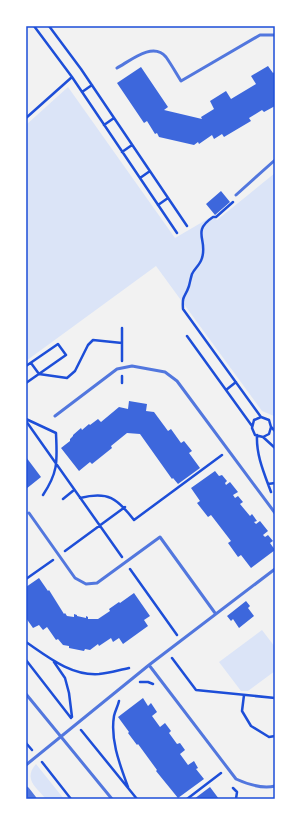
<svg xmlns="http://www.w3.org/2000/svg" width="301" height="825" viewBox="0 0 301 825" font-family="Mulish,sans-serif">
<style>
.green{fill:#dbe4f7}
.building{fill:#3d67dc}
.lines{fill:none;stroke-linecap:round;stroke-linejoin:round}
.path{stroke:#1d4ed8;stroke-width:2.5}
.service{stroke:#5277de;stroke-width:3}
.tertiary{stroke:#5277de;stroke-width:7}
.neatline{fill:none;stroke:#1d4ed8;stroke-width:1.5}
</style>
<rect width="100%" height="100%" fill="#f2f2f2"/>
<path class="green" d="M68 87 175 238 211 217 217 220 275 173V420L274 416 262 411 156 266 26 361V125Z
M262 630 275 647V671L248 691H241L219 662Z
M36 764 64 799H46C36 787 23 779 36 764Z"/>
<path class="building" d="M268 66 273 73 275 72V106L264 112 262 110 249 118 251 121 224 137 222 134 214 139 212 135 199 144 198 142 194 145 159 137 157 133 155 134 147 121 144 123 117 83 141 67 168 107 164 110 202 119 201 117 214 109 210 101 226 91 231 99 256 84 251 76Z
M221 191 230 202 215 215 206 204Z
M129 401 147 404 146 411 154 412 168 431 171 429 181 443 184 441 192 451 189 453 200 468 178 484 173 478 172 479 140 434 127 433 111 446 112 448 92 464 90 462 79 471 61 448 70 441V439L73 436V435L81 428 82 430 89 424 90 425 98 419 101 422 119 407 128 409Z
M26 457 41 477 26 489Z
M215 471 219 476 222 475 227 481 225 483 226 485 230 482 238 492 233 495 235 498 238 496 243 502 240 504 250 516 252 514 257 521 254 522 256 524 260 521 268 531 263 535 265 537 268 535 273 541 270 543 275 550 251 568 241 555 238 557 228 543 231 541 211 515 208 517 197 503 200 501 191 488Z
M39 578 48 591 49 590 64 614 65 613 67 616 74 617V614L77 615V616L86 618V616L88 617V619H98L110 611 109 609 119 602 120 603 134 593 150 616 144 620 148 626 123 644 119 638 113 642 111 638 99 646 98 644 90 650 85 649 84 651 69 648V646L63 645 58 639 56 640 47 627 43 630 39 625 33 628 26 618V587Z
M246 601 250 606 248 608 254 616 239 628 233 619 231 621 227 616Z
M143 698 148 706 151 703 157 712 152 716 160 727 165 723 171 731 169 733 177 744 180 743 185 750 180 754 188 765 194 761 198 768 196 769 204 779 178 798 156 771 157 770 138 744 137 745 128 733 129 732 118 717Z
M210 787 219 799H194Z"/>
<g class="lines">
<path class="path" d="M34 26 72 77 177 233
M49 26 81 69 187 226
M82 92 92 85
M26 118 72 77
M104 125 114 118
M122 152 132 145
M140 178 150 171
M233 202 216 217H213C191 232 208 239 202 258 200 265 195 268 192 274 191 277 190 282 189 286 185 298 182 294 183 309L261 417
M158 205 168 198
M122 328V361
M187 336 252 426
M31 363 39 374 67 378 75 371 88 345 93 340 122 343
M26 366 58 344 66 355 26 383
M122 376V383
M226 390 236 382
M26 419 56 433C57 460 59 471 43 495
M26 421 122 557
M271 427 269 434 263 437 255 435 252 428 254 420 261 417 269 420 271 427 275 431
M257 435C256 455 264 473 271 492
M263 437 275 448
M268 484 275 483
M80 498C108 491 117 498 134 520L222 455
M63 499 74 490
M65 551 125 507
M130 569 177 635
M26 579 53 560
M26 642C48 657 71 676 99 674 109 673 119 670 129 668
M172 658 196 690 275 698
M26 660 71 718
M54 662 65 678 69 693 72 717
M140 682H148L153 684
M244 695 242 711 251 726 269 737 275 736
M119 701C118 706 115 711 114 716 110 740 120 765 128 787
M81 730 137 799
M26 743 32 750
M42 762 71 799
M233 788 237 792 236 799
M187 799 221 773"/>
<path class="service" d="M117 68C130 61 153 41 166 57 171 64 176 73 181 81L260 35H275
M236 195 275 160
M55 416 117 369 132 366 165 372 177 381 275 513
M29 513 75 578 86 584 97 583 160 537 215 613
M149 665 236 779C247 784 262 789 275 786
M26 694 112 799
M26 765 149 665 275 569"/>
<path class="tertiary" d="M26 790 33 799"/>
</g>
<rect width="301" height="825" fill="none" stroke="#ffffff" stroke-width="54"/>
<rect x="27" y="27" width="247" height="771" class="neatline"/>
</svg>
